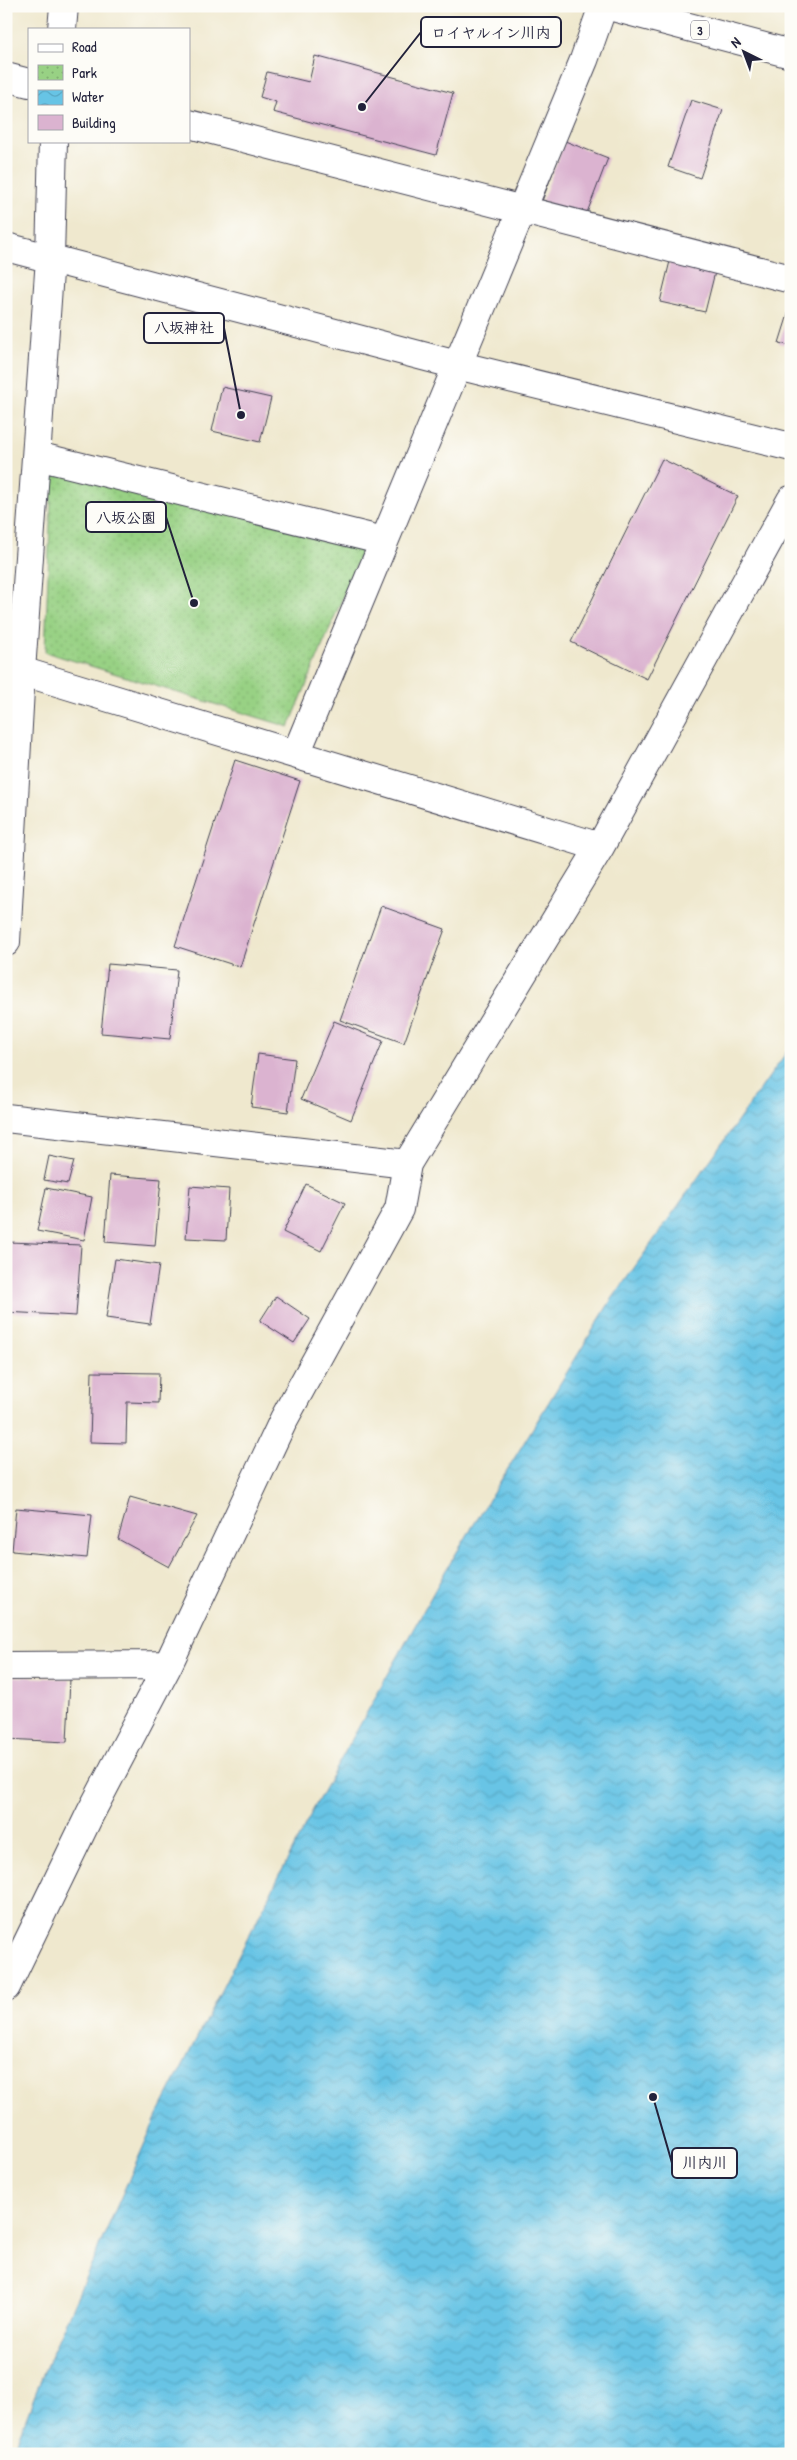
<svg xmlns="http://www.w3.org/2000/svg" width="797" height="2460" viewBox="0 0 797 2460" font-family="'Patrick Hand','Klee One',sans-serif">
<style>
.park{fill:url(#park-dots);stroke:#5d7a60}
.water{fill:url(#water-waves);stroke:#447390}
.building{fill:#dbb3d0}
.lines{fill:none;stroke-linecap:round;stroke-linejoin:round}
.minor-casing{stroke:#414051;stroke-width:30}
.tertiary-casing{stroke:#414051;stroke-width:30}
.trunk-casing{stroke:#414051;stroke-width:30}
.minor{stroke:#fff;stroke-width:28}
.tertiary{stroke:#fff;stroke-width:28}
.trunk{stroke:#fff;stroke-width:28}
.labels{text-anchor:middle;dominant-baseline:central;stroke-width:4;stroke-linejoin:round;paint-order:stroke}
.shield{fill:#fdfcf7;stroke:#646373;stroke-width:1}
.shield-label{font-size:12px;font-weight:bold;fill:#22223b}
.leader{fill:none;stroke:#22223b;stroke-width:2}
.callout-dot{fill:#22223b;stroke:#fdfcf7;stroke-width:2}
.callout{fill:#fdfcf7;stroke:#22223b;stroke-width:2}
.callout-label{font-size:15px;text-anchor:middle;font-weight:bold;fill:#22223b}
</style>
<defs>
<pattern id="park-dots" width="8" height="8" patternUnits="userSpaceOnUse" patternTransform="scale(1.25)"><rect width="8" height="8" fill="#98d184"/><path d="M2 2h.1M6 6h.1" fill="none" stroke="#83b373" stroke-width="1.8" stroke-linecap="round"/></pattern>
<pattern id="water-waves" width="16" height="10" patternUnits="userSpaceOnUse" patternTransform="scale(1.25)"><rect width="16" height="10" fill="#67c4e5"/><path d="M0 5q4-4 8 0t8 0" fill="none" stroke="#59a8c5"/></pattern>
</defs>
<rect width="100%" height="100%" fill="#fdfcf7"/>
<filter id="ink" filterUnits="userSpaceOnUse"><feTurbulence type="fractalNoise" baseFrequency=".02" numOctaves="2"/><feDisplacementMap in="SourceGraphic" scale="10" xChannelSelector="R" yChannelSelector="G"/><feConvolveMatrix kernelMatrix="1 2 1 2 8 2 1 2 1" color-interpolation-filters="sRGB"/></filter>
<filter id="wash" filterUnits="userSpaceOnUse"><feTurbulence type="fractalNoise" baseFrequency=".0096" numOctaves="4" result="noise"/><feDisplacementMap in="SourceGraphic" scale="20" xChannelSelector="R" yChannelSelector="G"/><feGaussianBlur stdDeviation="1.12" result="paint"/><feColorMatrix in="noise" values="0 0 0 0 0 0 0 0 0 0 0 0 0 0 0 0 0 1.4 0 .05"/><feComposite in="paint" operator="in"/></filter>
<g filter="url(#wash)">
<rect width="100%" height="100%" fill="#efe8ce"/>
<path class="park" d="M52 471 354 542 361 553 289 727 45 652Z"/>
<path class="water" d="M791 1046V2454H12L45 2369 156 2118 315 1806 446 1570 610 1302Z"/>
<g id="blocks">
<path class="building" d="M315 56 453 93 436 155 273 112 276 102 260 97 267 72 309 82Z
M691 100 723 110 700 178 668 167Z
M565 141 608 158 585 218 542 201Z
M671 257 716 268 705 312 660 302Z
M790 308H791V346L779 343Z
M222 387 271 398 260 442 212 431Z
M662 459 738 496 647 679 571 642Z
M235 760 300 781 240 967 175 946Z
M381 906 445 929 404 1043 340 1020Z
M108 964 177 970 170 1039 101 1033Z
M334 1021 383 1041 351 1120 301 1099Z
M258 1054 295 1059 288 1112 251 1107Z
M49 1156 74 1161 68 1184 44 1180Z
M110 1175 161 1179 155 1246 105 1242Z
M306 1184 345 1203 321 1251 283 1232Z
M190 1186 229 1189 226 1240 186 1238Z
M46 1188 92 1197 84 1240 37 1231Z
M9 1242 81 1245 76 1316 6 1312Z
M115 1259 159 1265 150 1324 106 1318Z
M276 1296 310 1319 294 1343 260 1321Z
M92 1372 159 1373 158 1403 127 1402 126 1443 90 1442Z
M130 1497 197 1516 169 1567 118 1539Z
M16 1508 92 1515 87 1558 12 1551Z
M6 1676 70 1679 67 1742 6 1739Z"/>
</g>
</g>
<g filter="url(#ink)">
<use href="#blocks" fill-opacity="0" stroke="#414051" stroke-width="1"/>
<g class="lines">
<g class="minor-casing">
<path id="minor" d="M62 29 64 6
M6 77 29 83
M189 124 791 279
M6 247 457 365 791 447
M37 456 384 541
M6 669 21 671 600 847
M296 754 584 60 603 6
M6 942 21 671 50 258 53 141
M6 1666 168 1665
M6 1987 90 1814 168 1665 284 1419 399 1209 407 1164 600 847 791 500"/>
</g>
<g class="tertiary-casing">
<path id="tertiary" d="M6 1118 407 1164"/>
</g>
<g class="trunk-casing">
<path id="trunk" d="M609 6 791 54"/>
</g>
<use href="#minor" class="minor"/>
<use href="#tertiary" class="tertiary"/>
<use href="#trunk" class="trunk"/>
</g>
</g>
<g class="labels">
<rect class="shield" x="691" y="20.5" width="18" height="19" rx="4"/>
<g class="shield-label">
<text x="700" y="30">3</text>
</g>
</g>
<path class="leader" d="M362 107L421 32M241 415L224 328M194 603L166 517M653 2097L672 2163"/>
<g class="callout-dot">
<circle cx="362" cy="107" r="5"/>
<circle cx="241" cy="415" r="5"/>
<circle cx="194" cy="603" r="5"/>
<circle cx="653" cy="2097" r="5"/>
</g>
<g class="callout">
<rect x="421" y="17" width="140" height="30" rx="5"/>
<rect x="144" y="313" width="80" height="30" rx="5"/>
<rect x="86" y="502" width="80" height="30" rx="5"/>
<rect x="672" y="2148" width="65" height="30" rx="5"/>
</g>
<g class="callout-label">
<text x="491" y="38">ロイヤルイン川内</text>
<text x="184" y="333">八坂神社</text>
<text x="126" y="523">八坂公園</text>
<text x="705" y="2168">川内川</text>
</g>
<rect width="797" height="2460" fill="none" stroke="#fdfcf7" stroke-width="25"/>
<rect x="28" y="28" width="162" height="115" fill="#fdfcf7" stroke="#a5a5ac"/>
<rect x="38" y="44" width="25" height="8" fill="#ffffff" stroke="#a5a5ac"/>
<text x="72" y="52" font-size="15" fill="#22223b">Road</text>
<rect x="38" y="65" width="25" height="15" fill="url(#park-dots)" stroke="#a5a5ac"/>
<text x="72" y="78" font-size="15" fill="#22223b">Park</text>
<rect x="38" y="90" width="25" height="15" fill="url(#water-waves)" stroke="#a5a5ac"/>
<text x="72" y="102" font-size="15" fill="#22223b">Water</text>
<rect x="38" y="115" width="25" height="15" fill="#dbb3d0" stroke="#a5a5ac"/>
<text x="72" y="128" font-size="15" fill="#22223b">Building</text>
<g transform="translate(744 52) rotate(318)" stroke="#fdfcf7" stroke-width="4" paint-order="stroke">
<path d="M0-4L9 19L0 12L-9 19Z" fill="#22223b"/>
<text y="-8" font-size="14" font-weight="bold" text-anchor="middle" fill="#22223b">N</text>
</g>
</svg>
